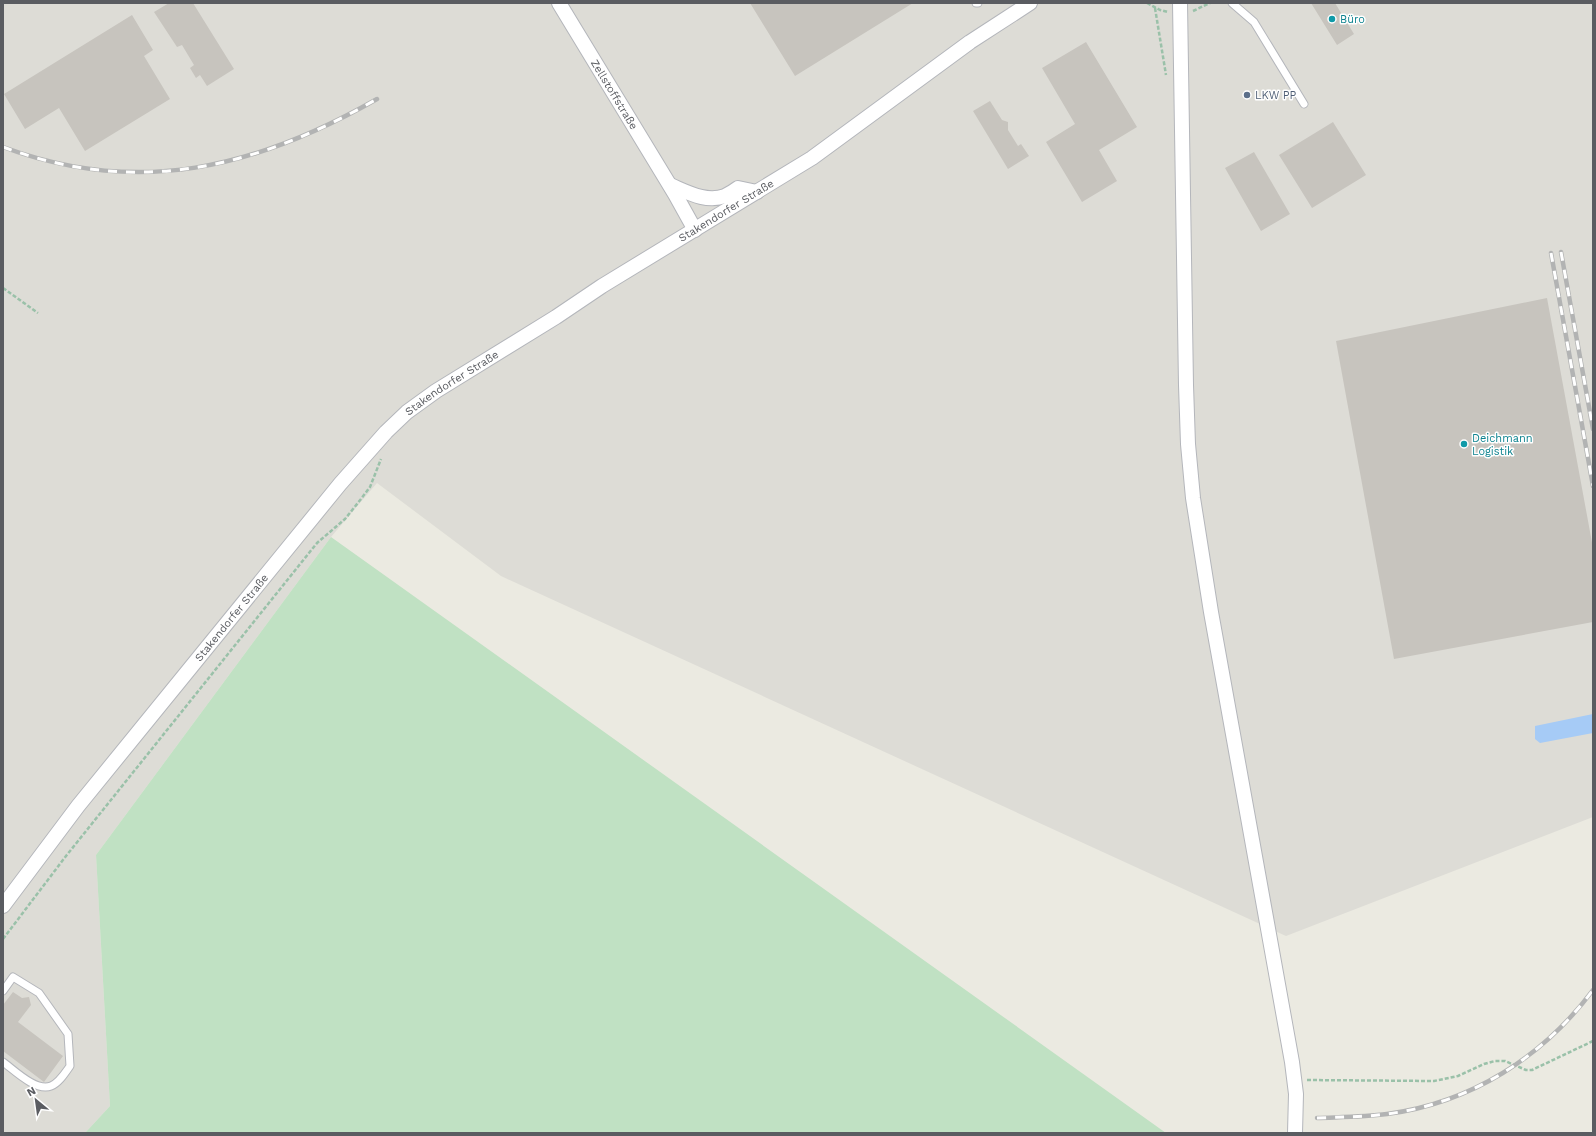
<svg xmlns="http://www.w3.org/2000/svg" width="1596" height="1136" viewBox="0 0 1596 1136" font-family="'Work Sans',sans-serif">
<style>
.industrial{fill:#dddcd6}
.green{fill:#c0e1c3}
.water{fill:#a6cbf6}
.building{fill:#c7c4be}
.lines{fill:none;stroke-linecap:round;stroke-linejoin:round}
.service-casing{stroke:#b4b6bb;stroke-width:9}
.minor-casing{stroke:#b4b6bb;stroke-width:16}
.path{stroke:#9ac1a9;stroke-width:2.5;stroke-dasharray:4 2;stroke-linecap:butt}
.service{stroke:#fff;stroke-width:7}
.minor{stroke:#fff;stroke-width:14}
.rail-casing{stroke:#b2b3b3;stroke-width:4.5}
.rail{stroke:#fff;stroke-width:3;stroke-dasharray:9;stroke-linecap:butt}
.culture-dot{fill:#0f9aa8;stroke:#fff;stroke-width:1.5}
.service-dot{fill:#5c6f8a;stroke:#fff;stroke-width:1.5}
.labels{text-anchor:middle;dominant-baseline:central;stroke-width:3;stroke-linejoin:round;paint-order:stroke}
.culture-label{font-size:11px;fill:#0d838f;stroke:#fff;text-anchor:start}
.street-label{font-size:11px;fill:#5a5c61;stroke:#fff}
.service-label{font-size:11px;fill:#4e5e75;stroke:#fff;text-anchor:start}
</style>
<rect width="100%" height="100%" fill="#ebeae1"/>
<path class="industrial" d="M3 3H1593V817L1286 936 501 576 377 483 331 537 96 855 110 1106 85 1133H3Z"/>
<path class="green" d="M331 537 1166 1133H85L110 1106 96 855Z"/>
<path class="water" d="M1593 714V733L1540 743 1535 739V726Z"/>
<path class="building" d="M169 3H193L234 69 207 86 200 75 196 78 190 68 194 65 182 45 177 47 154 12Z
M750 3H913L795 76Z
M1311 3H1335L1354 34 1337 45Z
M132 15 153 50 144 56 170 99 85 151 59 108 25 129 4 94Z
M1086 42 1137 127 1099 150 1117 181 1082 202 1046 142 1075 124 1042 68Z
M990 101 1002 120 1008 122V130L1018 146 1021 144 1029 156 1008 169 973 111Z
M1333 122 1366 175 1312 208 1279 155Z
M1254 152 1290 214 1261 231 1225 168Z
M1547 298 1593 548V622L1394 659 1336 341Z
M13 992 22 998 29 997 31 1005 18 1022 63 1056 44 1082 3 1051V1005Z"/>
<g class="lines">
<g class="service-casing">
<path id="service" d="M976 3H978
M1232 3 1254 22 1304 104
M3 991 13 977 39 993 68 1034 70 1066C65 1073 59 1083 51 1086 36 1092 14 1070 3 1062"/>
</g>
<g class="minor-casing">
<g id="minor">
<path id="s1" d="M559 3 675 194 695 230"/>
<path d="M1180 3 1186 385 1188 444 1193 498 1211 612 1292 1062 1296 1094 1295 1133"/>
<path d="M670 185C687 192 706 203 725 196 729 194 734 191 738 188L757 192"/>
<path id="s2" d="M3 906 78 806 340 484 386 432 407 412 436 391 556 317 602 286 812 158 970 42 1030 3"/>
</g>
</g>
<path class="path" d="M1147 3 1160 10 1168 12
M1155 8 1166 75
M1193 11 1210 3
M3 288 38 313
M3 939 66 856 317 543 345 519 361 499 370 487 381 459
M1307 1080 1434 1081 1458 1076 1484 1064 1495 1061H1505L1526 1070H1532L1593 1041"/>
<use href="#service" class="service"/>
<use href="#minor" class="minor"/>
<g class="rail-casing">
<path id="rail" d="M3 147C138 197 256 168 377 99
M1561 252 1593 429
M1551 253 1593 486
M1317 1118C1341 1117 1364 1117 1387 1114 1471 1103 1543 1057 1593 990"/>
</g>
<use href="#rail" class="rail"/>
</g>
<g class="culture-dot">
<circle cx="1332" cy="19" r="4"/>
<circle cx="1464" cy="444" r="4"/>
</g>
<circle class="service-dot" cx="1247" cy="95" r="4"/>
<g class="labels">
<g class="culture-label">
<text x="1340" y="19">Büro</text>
<text x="1472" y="438">Deichmann<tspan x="1472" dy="13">Logistik</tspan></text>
</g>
<g class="street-label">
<text stroke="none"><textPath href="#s1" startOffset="107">Zellstoffstraße</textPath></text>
<text stroke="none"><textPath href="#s2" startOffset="1016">Stakendorfer Straße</textPath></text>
<text stroke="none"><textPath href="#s2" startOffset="692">Stakendorfer Straße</textPath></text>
<text stroke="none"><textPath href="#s2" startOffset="368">Stakendorfer Straße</textPath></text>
</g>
<g class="service-label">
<text x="1255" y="95">LKW PP</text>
</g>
</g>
<rect width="1596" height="1136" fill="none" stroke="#5a5c61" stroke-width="8"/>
<g transform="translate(36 1100) rotate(331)" stroke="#ffffff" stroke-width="3" paint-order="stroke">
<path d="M0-3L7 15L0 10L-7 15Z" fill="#5a5c61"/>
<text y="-6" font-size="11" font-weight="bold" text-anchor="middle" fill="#5a5c61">N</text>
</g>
</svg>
